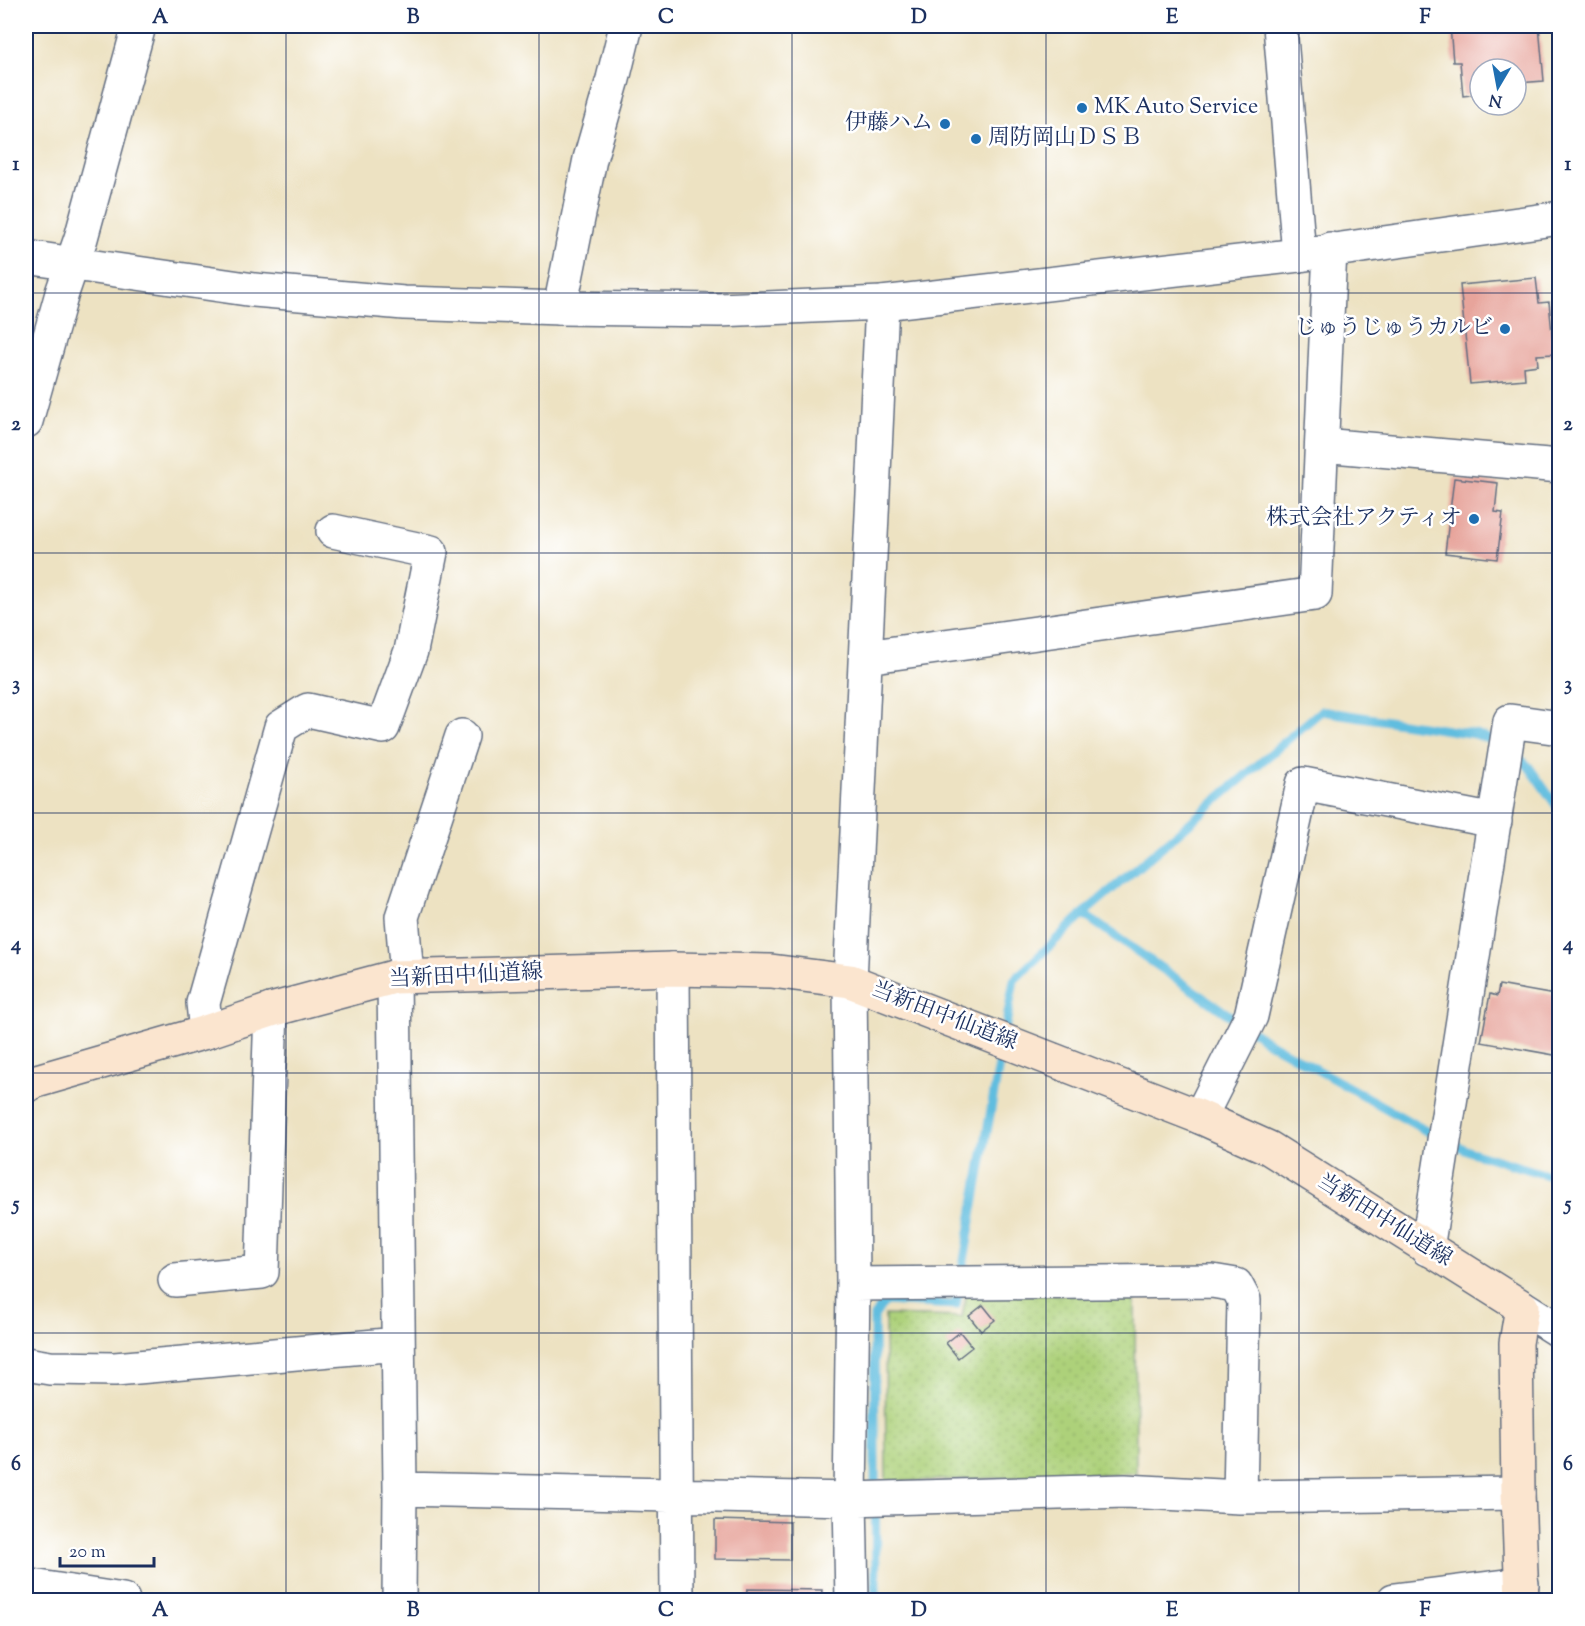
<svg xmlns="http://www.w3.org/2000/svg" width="1585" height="1626" viewBox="0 0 1585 1626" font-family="'Sorts Mill Goudy','Noto Serif JP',serif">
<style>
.park{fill:url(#park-dots);stroke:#64806c;stroke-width:1.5}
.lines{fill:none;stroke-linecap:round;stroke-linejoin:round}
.stream{stroke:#61bddf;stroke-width:9}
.building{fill:#e7a49b}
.minor-casing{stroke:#646e81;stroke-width:36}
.tertiary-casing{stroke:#646e81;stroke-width:36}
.secondary-casing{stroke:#646e81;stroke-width:36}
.minor{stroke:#fff;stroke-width:33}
.tertiary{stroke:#fff;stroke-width:33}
.secondary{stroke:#fbe5cf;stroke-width:33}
.grid{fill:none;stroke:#1b2f5e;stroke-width:1.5;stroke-opacity:0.55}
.poi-dot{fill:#1f6fb2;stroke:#fff;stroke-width:2}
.labels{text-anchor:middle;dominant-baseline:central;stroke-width:5;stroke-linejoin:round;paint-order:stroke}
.poi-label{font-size:22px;fill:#1b2f5e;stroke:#fff;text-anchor:end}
.street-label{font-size:22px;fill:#1b2f5e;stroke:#fff}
.neatline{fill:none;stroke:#1b2f5e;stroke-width:2}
.grid-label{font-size:20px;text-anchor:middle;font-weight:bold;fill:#1b2f5e}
</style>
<defs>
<pattern id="park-dots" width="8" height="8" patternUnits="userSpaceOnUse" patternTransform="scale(1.5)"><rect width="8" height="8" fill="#add17a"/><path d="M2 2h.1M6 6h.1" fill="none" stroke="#94b46c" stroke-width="1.8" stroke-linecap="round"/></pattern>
</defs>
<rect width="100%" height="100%" fill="#fff"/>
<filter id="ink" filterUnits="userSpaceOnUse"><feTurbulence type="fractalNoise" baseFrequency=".0167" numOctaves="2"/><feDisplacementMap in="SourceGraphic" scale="12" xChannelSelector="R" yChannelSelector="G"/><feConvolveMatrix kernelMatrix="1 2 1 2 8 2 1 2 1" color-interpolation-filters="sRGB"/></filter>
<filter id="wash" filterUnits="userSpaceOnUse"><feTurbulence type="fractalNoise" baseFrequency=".008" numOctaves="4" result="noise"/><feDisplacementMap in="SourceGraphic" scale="24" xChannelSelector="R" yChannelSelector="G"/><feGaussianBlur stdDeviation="1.35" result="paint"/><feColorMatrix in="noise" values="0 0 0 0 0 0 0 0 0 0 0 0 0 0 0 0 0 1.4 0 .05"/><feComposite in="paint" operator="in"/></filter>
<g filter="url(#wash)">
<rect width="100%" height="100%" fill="#ede2c2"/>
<path class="park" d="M966 1294 1135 1295 1136 1473 886 1482 885 1315 962 1317Z"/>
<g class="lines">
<path class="stream" d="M1513 752 1529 767 1560 811
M1083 914 1268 1042 1430 1133 1471 1152 1560 1179
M1006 1025 1014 980 1083 914 1321 711 1475 734 1500 743
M876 1600 874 1316 885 1301 956 1305 1000 1059"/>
</g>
<g id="blocks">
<path class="building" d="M1450 26H1539L1544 81 1516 83V69H1480V94L1463 96 1460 62H1453Z
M1536 278 1539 303 1549 302 1554 354 1537 355 1538 365 1524 367 1525 379 1470 384 1460 285Z
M1454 478 1498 483 1495 512 1503 513 1497 559 1445 553Z
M1499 985 1560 996V1056L1481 1042 1490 994 1497 996Z
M983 1305 995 1320 981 1331 969 1316Z
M960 1332 972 1347 958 1358 946 1343Z
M715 1520 790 1522V1560L715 1559Z
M747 1589 822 1590 821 1600H746Z"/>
</g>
</g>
<g filter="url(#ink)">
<use href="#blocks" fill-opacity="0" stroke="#646e81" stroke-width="1.5"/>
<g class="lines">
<g class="minor-casing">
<path id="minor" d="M1280 26 1299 255
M560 308 590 159 613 79 626 26
M26 421 62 293 81 238 139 26
M1322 445 1560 466
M866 657 1315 594 1330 249
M673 969 677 1600
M407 976 402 917 462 736
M394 977 400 1489 399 1600
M206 1032 203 1003 281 727 308 710 383 727 411 651 431 552 333 531
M1200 1117 1251 1016 1303 784 1495 821
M1427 1249 1510 721 1560 728
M175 1280 262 1272 271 1010
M853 1284 1212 1281 1236 1285 1244 1300 1240 1497
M1522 1307 1560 1331
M26 1364 50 1368 115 1369 398 1344
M400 1489 850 1499 1125 1491 1240 1497 1518 1493
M26 1585 123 1600
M852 1600 850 1499 853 1284 850 981 882 303
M1394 1600 1522 1584"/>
</g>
<g class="tertiary-casing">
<path id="tertiary" d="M26 257 254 290 404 303 560 308 719 310 882 303 1299 255 1560 218"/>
</g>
<g class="secondary-casing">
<path id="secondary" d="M26 1086 33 1082 206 1032 271 1010 394 977 673 969 771 971 850 981 1200 1117 1269 1148 1522 1307 1516 1343 1518 1493 1522 1600"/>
</g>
<use href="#minor" class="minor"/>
<use href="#tertiary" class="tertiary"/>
<use href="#secondary" class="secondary"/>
</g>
</g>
<path class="grid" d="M286 26V1600M539 26V1600M792 26V1600M1046 26V1600M1299 26V1600M26 293H1560M26 553H1560M26 813H1560M26 1073H1560M26 1333H1560"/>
<g class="poi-dot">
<circle cx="1082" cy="108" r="6"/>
<circle cx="945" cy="124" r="6"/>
<circle cx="976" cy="139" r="6"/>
<circle cx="1505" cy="329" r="6"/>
<circle cx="1474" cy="519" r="6"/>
</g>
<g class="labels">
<g class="poi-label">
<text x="1094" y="108" text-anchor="start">MK Auto Service</text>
<text x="933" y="124">伊藤ハム</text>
<text x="988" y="139" text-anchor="start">周防岡山ＤＳＢ</text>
<text x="1493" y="329">じゅうじゅうカルビ</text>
<text x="1462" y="519">株式会社アクティオ</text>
</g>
<g class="street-label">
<text transform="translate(466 977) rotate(-3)">当新田中仙道線</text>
<text transform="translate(944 1017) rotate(21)">当新田中仙道線</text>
<text transform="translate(1384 1221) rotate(32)">当新田中仙道線</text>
</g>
</g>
<rect width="1585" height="1626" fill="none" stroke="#fff" stroke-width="66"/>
<g transform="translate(1498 87) rotate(190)"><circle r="28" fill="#ffffff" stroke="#a4acbf" stroke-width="1.5"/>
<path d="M0-4.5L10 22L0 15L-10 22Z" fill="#1f6fb2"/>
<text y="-9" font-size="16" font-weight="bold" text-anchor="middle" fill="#1b2f5e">N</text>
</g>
<path d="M60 1557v9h94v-9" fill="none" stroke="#1b2f5e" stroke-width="3"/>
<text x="69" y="1557" font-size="18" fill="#1b2f5e" stroke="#ffffff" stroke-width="4.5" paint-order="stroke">20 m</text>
<rect x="33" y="33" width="1519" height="1560" class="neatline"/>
<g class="grid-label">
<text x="160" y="23">A</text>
<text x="413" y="23">B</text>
<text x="666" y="23">C</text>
<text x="919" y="23">D</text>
<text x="1172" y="23">E</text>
<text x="1425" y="23">F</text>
<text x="16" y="170">1</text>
<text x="1568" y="170">1</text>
<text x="16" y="430">2</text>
<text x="1568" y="430">2</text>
<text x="16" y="690">3</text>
<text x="1568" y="690">3</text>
<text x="16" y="950">4</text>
<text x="1568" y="950">4</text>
<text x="16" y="1210">5</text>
<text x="1568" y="1210">5</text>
<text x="16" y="1470">6</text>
<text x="1568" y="1470">6</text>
<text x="160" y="1616">A</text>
<text x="413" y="1616">B</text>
<text x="666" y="1616">C</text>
<text x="919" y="1616">D</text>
<text x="1172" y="1616">E</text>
<text x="1425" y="1616">F</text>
</g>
</svg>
